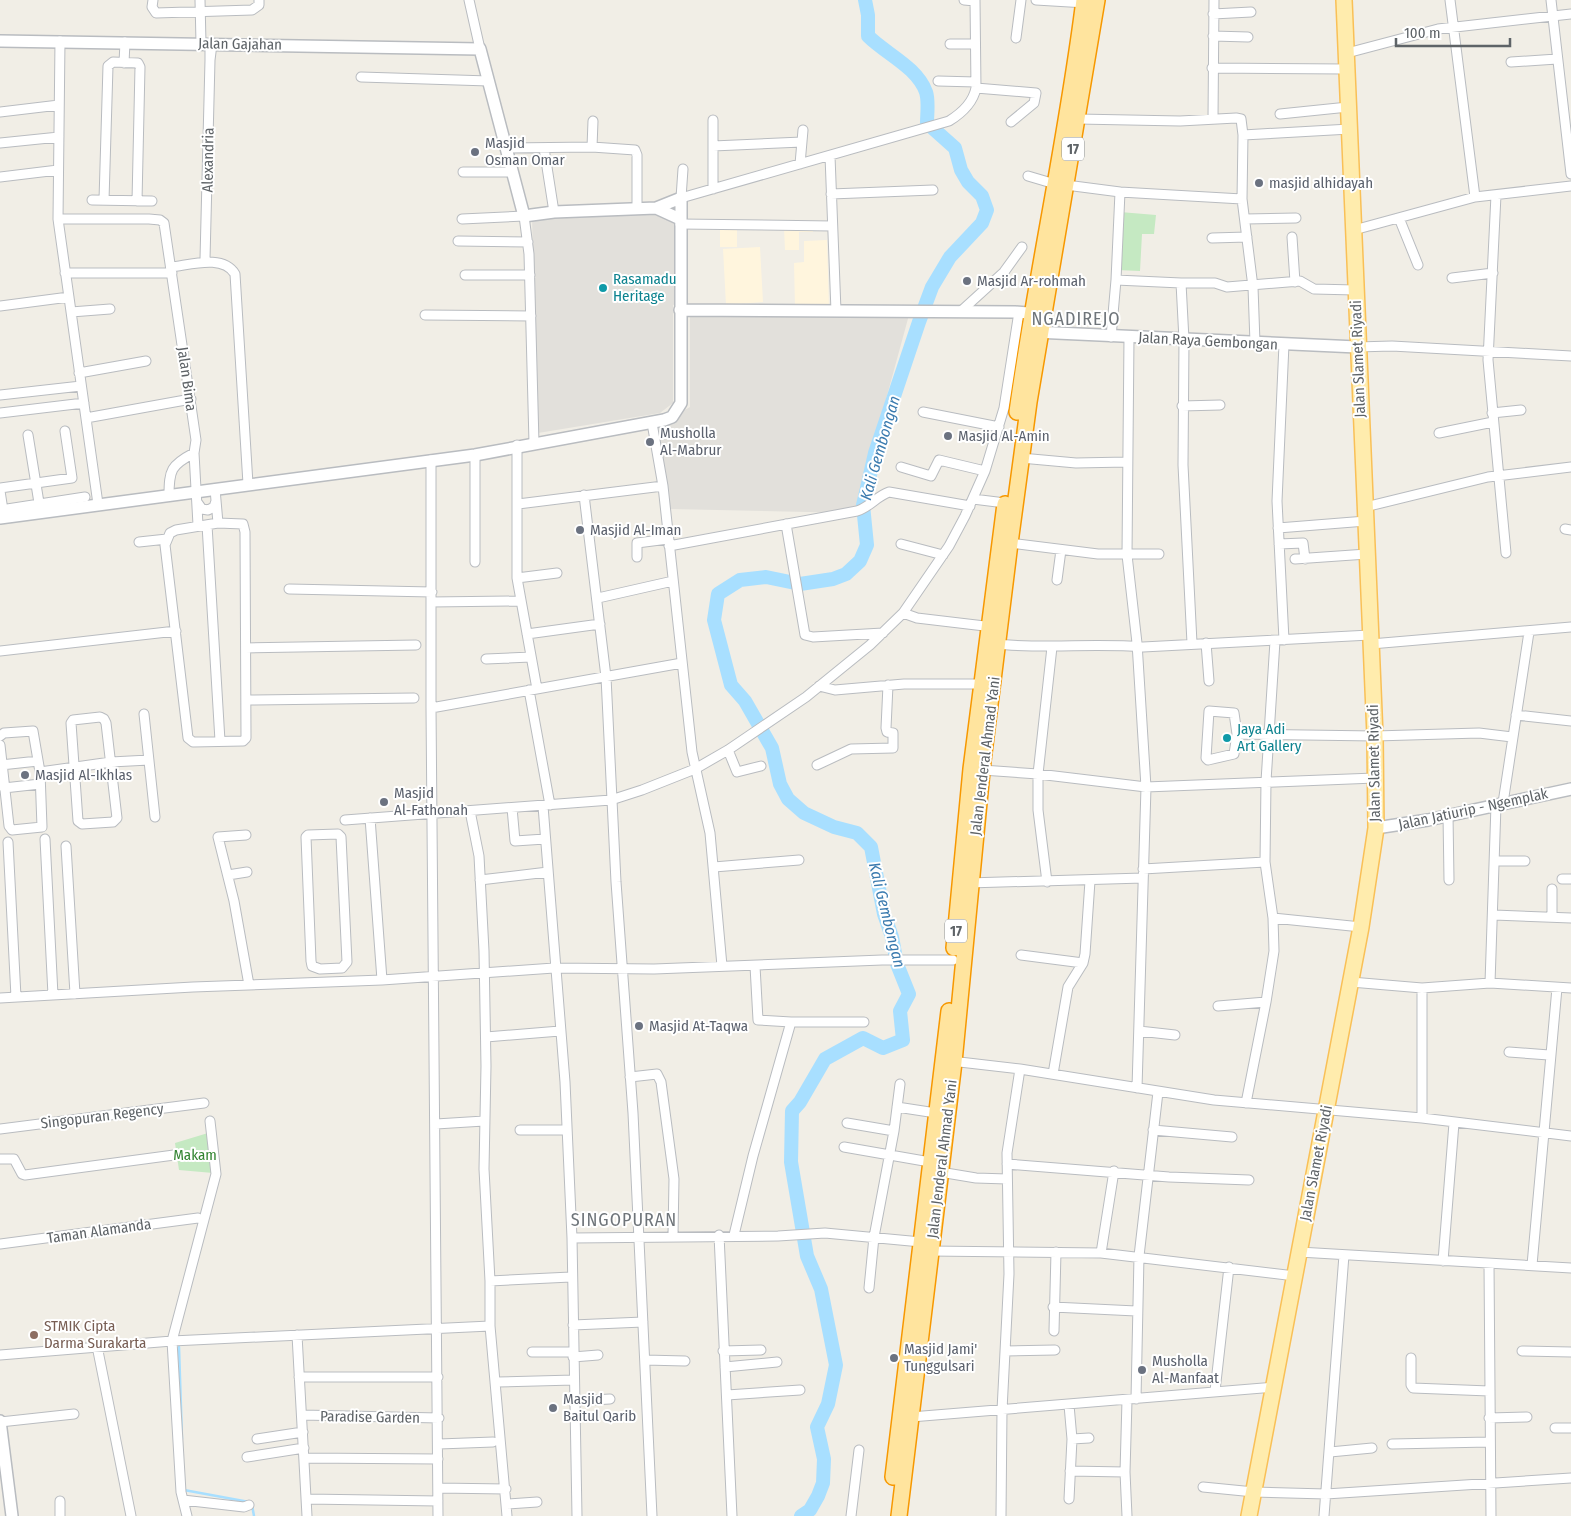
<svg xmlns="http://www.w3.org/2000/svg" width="1571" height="1516" viewBox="0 0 1571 1516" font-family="'Fira Sans Condensed',sans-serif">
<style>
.commercial{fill:#fff5dd}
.industrial{fill:#e2e0db}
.green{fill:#c5e9c2}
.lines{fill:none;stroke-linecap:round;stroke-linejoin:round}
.stream{stroke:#a8dfff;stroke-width:2.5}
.river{stroke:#a8dfff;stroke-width:14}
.minor-casing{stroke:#b9bcc0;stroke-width:11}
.tertiary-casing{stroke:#b9bcc0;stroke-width:14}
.primary-casing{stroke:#f9c057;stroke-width:18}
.trunk-casing{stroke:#f79800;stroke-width:18}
.minor{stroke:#fff;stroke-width:9}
.tertiary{stroke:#fff;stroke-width:11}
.primary{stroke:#ffecad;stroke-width:15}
.trunk{stroke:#ffe49e;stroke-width:15}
.worship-dot{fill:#6b7280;stroke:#fff;stroke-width:2}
.culture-dot{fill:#0f9aa8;stroke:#fff;stroke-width:2}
.education-dot{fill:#8d6e63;stroke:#fff;stroke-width:2}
.labels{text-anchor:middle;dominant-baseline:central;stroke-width:4;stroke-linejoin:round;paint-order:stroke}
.shield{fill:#fff;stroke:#8e9295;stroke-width:1}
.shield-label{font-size:14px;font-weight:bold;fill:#5e6367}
.street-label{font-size:15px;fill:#5e6367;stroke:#fff}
.worship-label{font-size:15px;fill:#5b616d;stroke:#fff;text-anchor:start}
.culture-label{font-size:15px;fill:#0d838f;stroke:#fff;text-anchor:start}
.park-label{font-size:15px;fill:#318430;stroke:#fff}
.education-label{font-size:15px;fill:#785e54;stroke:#fff;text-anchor:start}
.water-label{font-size:16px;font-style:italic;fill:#3b7baf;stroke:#fff}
.quarter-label{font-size:18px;letter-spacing:1px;fill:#6f757a;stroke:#fff}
</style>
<rect width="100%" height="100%" fill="#f1eee6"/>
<path class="commercial" d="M784 228H813V232H799V250H785Z
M720 230H737V247H720Z
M827 240 829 307 795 308 794 263 804 262V241Z
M760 247 763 302 726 305 723 249Z"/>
<path class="industrial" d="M661 208 677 222 679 303 673 305V403L660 413 538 433 532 218Z
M690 311 909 315 855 513 670 509 658 425 690 407Z"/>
<path class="green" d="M1120 212 1156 215 1154 234H1142L1140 271 1117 270Z
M208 1133 213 1173 179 1170 175 1143Z"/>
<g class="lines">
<path class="stream" d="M179 1347 182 1439
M184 1490 249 1502
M252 1505 254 1516"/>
<path class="river" d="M801 1516 810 1510 818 1496 823 1483 824 1459 817 1427 828 1404 836 1365 821 1289 807 1256 791 1162 792 1111 800 1102 825 1059 863 1038 883 1048 903 1040 900 1011 909 994 897 964 892 937 884 914 871 847 857 833 834 827 804 813 788 799 780 784 772 748 745 701 731 685 714 620 718 594 740 580 766 577 800 584 833 579 846 574 860 561 867 545 863 505 867 488 875 453 919 322 932 287 950 257 982 223 987 210 982 196 968 182 961 170 955 148 927 123C927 114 929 101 926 92 917 67 886 54 868 36V15L865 0"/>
<g class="minor-casing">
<path id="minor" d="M153 0 152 7 156 13 252 10 259 5V0
M200 0 201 43
M469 0 480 49
M964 0 975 1
M1036 0 1086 3
M1450 0 1475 197
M1551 0 1571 174
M1213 14 1251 12
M1213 36 1248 37
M1016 38 1021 0
M60 41 58 219 98 504
M210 43V60L212 44
M950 44H974
M1347 53 1438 29 1571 14
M1511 62 1557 59
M124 63 125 42
M1212 68 1346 69
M361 77 489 81
M938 81 976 82
M976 88 1036 93 1034 103 1011 122
M0 112 59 105
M1280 114 1348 107
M1078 119 1180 121 1236 118 1241 119 1243 135 1350 129
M1213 119 1214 0
M713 120V189
M1243 135 1242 199 1253 287 1255 343
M0 143 59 137
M713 146 802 142
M592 147 593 121
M506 148 592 147 635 150 637 155V207
M544 148 554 212
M830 156 836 311
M800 164 803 130
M683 169 681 198 949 121C962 113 973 103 976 88L975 0
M463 172H511
M1028 176 1055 184
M0 177 58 170
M1066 185 1120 192 1116 280 1181 283
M1120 192 1242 199
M831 194 933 190
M1496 195 1488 360 1506 553
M92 200 152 201
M104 200 108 66 113 62 138 63 140 67 137 201
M1399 218 1418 265
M58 219H149L160 220 164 223 196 440 194 453 198 525
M462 219 524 216 529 254 534 443
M1245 219 1296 218
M680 224 832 226
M1354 230 1475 197 1571 186
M1292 237 1295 282
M1212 238 1247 237
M458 241 528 242
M205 259 210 60
M171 267C190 265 223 254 235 274L248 484
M65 273H172
M465 275H530
M1452 278 1493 273
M0 306 69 297
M71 312 110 309
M960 312 1004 272 1022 247
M425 315 531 316
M1111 337 1116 280
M1129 337 1127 555 1137 643 1146 787 1137 1088
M1357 347 1392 346 1571 356
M79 373 146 361
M0 395 81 386
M1182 406 1220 405
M923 412 999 427
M0 413 84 403
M1492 413 1521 410
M86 418 191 399
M652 423 663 486 692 752 710 833 722 966
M1439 433 1493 422
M28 435 40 509
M517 445V578L537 689
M475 455V562
M1021 458 1076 463 1127 462
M431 460V708L438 1516
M901 467 931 476 939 460 985 471
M0 488 72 478 65 431
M215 489 218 523
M0 491 3 510
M584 495 606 677 616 882 633 1113 652 1516
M169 496C169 470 171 465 194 453
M973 499 1005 503
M197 502 202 509 208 510 214 507 216 501
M518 504 663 486
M1365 507 1488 477 1571 467
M0 510 85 497
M218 523 243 524 245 532 246 738 243 741 193 742 188 738 165 545 170 533 176 530Z
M786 524 805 635 813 637 883 633
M207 525 220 741
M1278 528 1366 521
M1565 529 1571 530
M139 542 167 539
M1010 543 1098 554H1159
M901 544 943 555
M1279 544 1303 543 1305 559
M669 546 857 511C870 507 877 496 889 492L970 506
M637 557V543L668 539
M1295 559 1367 554
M517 578 557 573
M1057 580 1061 550
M289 589 432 592
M598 598 673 581
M431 602 520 601
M903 613 917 618 993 627
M527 634 600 624
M1284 640 1277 501 1284 344
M1192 643 1183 465 1184 340 1181 283H1215L1227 287 1300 281 1314 289 1355 290
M1206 643 1209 681
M995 644C1045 649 1094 643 1143 647L1370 635
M1371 644 1571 627
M246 648 416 645
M0 651 176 631
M486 659 531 657
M819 686 835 690 904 684H982
M529 690 550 805
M246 700 414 698
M431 708 682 663
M144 714 155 817
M1516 715 1571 721
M100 717 104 719 106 723 117 818 113 822 82 824 78 821 71 723 73 720Z
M1237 734 1234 713 1209 711 1206 758 1208 760 1234 754 1237 734 1375 736 1479 733 1512 737
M0 736 4 733 33 731 40 772 42 827 12 830 9 826 0 745
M728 750 737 772 761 766
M1 765 38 761
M817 765 851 749 893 748V733L887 732 886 728 888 685
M982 770 1038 774 1146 787 1375 778
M40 772 111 762 149 760
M4 788 40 784
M1503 803 1529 632
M543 806 565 1082 572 1238 577 1516
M512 808 515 841 545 839
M470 811 479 856 484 951 486 1066 484 1169 490 1281
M1448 815 1449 880
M370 818 382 980
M345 820 611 800 642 790 695 769 728 750 806 697 870 645 903 613 949 546 965 516 985 471 1004 408 1019 312
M338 834 341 837 347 962 342 968 320 969 312 966 311 961 306 837 308 835Z
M246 835 218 837 234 901 249 985
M45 839 53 995
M8 842 16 997
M66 846 75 994
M1495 861H1525
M714 867 799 860
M1143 869 1265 862
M228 875 247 872
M1562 879H1571
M480 880 548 872
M1047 882 1038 810V774L1052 647
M968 883 1143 878
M1494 915 1571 918
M1552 917V889
M1273 918 1361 927
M1021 955 1083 963
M1351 982 1422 988 1490 983 1571 988
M1490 983 1496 805
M0 998 193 987 382 980 554 968 654 969 882 960H953
M1218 1006 1266 1002
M791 1022H864
M1139 1031 1175 1035
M486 1037 560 1031
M1509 1052 1549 1055
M951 1061 1020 1069 1214 1100 1422 1118 1571 1136
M1053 1074 1068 987 1083 963 1085 954 1090 881
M630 1077 657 1074 661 1082 674 1179 673 1235
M1246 1103 1266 1002 1274 951 1273 918 1265 862 1266 781 1275 641
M897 1107 936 1113
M1422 1118V988
M847 1123 894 1131 874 1237 869 1288
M436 1124 484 1121
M0 1129 204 1103
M520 1130H567
M1153 1130 1232 1137
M894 1131 900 1084
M844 1147 930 1162
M0 1159H14L22 1174 25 1175 174 1155
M1007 1164 1169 1177 1249 1180
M940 1172 976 1178 1007 1179
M719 1235 732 1516
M734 1235 753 1156 791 1022 758 1020 755 966
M572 1238 778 1236 825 1233 921 1242
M0 1244 198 1218
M930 1251 1101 1253 1295 1276
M1299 1252 1571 1268
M1101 1253 1114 1171
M1443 1261 1454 1123
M1489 1264 1491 1516
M1532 1265 1557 988
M1053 1307 1136 1311
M573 1325 643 1322
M1054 1331 1056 1252
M297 1335 307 1516
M97 1346 131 1516
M723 1351 761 1350
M1005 1351 1055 1350
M1522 1351 1571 1352
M532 1352H573
M0 1355 172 1341 490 1326
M573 1357 598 1355
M1411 1358V1385L1413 1388 1489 1391
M645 1360 685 1361
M725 1367 777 1362
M299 1377H438
M497 1382 574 1380
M1215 1391 1229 1267
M727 1395 800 1390
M1136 1399 1139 1256 1158 1092
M575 1401 610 1399
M1069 1405 1072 1439 1069 1499
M302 1415 439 1418
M911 1417 1274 1387
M1489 1418 1527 1417
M0 1422 74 1414
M1555 1428H1571
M257 1439 303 1432
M1072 1439 1089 1438
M439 1444 493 1442
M1392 1444 1489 1442
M1330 1452 1372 1448
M247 1457 304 1448
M304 1458 438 1459
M1070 1471 1125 1472
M1203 1487 1254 1492 1326 1494 1571 1478
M438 1488 506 1489
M307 1499 438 1501
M183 1500 244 1507 249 1505
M507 1504 537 1502
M60 1516V1501
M187 1516 181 1492 172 1341 216 1174 210 1121
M507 1516 490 1326V1281L571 1277
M851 1516 859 1450
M1001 1516 1002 1410 1009 1274 1007 1153 1020 1069
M1127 1516 1125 1472 1127 1400
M1324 1516 1344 1255"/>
</g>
<g class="tertiary-casing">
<path id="tertiary" d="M0 41 480 49 524 216 554 212 656 208 681 198V403L672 417 664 420 475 455 0 518
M656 208 680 219
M680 310 1015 312 1041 314
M1035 332 1357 347
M1376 828 1428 820 1571 789
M0 1421 12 1516"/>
</g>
<g class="primary-casing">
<path id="primary" d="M1249 1516 1361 927 1376 828 1375 736 1344 0"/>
</g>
<g class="trunk-casing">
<path id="trunk" d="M1017 412C1036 274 1067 138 1084 0
M954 948 971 769 1005 504
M893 1477 949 1011
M899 1516 954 1062 983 761 1010 543 1029 402 1097 0"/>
</g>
<use href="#minor" class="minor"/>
<use href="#tertiary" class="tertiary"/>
<use href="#primary" class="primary"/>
<use href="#trunk" class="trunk"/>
</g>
<g class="worship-dot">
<circle cx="475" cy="152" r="5"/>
<circle cx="1259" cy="183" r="5"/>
<circle cx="967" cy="281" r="5"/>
<circle cx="948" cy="436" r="5"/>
<circle cx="650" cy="442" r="5"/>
<circle cx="580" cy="530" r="5"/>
<circle cx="25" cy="775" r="5"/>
<circle cx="384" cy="802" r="5"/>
<circle cx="639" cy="1026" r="5"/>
<circle cx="894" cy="1358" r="5"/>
<circle cx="1142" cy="1370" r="5"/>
<circle cx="553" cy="1408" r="5"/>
</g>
<g class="culture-dot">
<circle cx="603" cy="288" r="5"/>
<circle cx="1227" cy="738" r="5"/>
</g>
<circle class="education-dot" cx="34" cy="1335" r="5"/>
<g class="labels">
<g class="shield">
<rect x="1062" y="137.5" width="22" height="23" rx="4"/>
<rect x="945" y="919.5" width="22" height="23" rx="4"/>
</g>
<g class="shield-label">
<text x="1073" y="149">17</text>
<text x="956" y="931">17</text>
</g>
<g class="street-label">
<text transform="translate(240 44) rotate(1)">Jalan Gajahan</text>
<text transform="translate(208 160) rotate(-89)">Alexandria</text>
<text transform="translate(1208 341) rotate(3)">Jalan Raya Gembongan</text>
<text transform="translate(1358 359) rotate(-92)">Jalan Slamet Riyadi</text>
<text transform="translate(187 379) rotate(82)">Jalan Bima</text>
<text transform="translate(985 756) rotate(-83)">Jalan Jenderal Ahmad Yani</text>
<text transform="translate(1374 763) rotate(-91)">Jalan Slamet Riyadi</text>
<text transform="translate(1473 809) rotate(-12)">Jalan Jatiurip - Ngemplak</text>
<text transform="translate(102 1116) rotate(-7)">Singopuran Regency</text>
<text transform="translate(942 1159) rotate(-83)">Jalan Jenderal Ahmad Yani</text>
<text transform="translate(1316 1163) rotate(-79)">Jalan Slamet Riyadi</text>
<text transform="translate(99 1231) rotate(-8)">Taman Alamanda</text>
<text transform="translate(370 1417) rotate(1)">Paradise Garden</text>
</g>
<g class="worship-label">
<text x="485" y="143">Masjid<tspan x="485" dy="17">Osman Omar</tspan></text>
<text x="1269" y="183">masjid alhidayah</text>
<text x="977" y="281">Masjid Ar-rohmah</text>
<text x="660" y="433">Musholla<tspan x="660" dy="17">Al-Mabrur</tspan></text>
<text x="958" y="436">Masjid Al-Amin</text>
<text x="590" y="530">Masjid Al-Iman</text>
<text x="35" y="775">Masjid Al-Ikhlas</text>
<text x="394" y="793">Masjid<tspan x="394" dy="17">Al-Fathonah</tspan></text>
<text x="649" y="1026">Masjid At-Taqwa</text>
<text x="904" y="1349">Masjid Jami'<tspan x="904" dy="17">Tunggulsari</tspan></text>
<text x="1152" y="1361">Musholla<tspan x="1152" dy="17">Al-Manfaat</tspan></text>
<text x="563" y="1399">Masjid<tspan x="563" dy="17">Baitul Qarib</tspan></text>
</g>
<g class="culture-label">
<text x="613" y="279">Rasamadu<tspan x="613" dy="17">Heritage</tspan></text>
<text x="1237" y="729">Jaya Adi<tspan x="1237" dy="17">Art Gallery</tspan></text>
</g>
<g class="park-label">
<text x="195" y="1155">Makam</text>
</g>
<g class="education-label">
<text x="44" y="1326">STMIK Cipta<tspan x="44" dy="17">Darma Surakarta</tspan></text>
</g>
<g class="water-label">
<text transform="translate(880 448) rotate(-74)">Kali Gembongan</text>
<text transform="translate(887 915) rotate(76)">Kali Gembongan</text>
</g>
<g class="quarter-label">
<text x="1076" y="319">NGADIREJO</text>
<text x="624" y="1220">SINGOPURAN</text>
</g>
</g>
<path d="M1396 38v8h114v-8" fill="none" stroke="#5e6367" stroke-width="2.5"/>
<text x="1404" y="38" font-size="15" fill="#5e6367" stroke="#ffffff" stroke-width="4" paint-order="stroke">100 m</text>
</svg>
